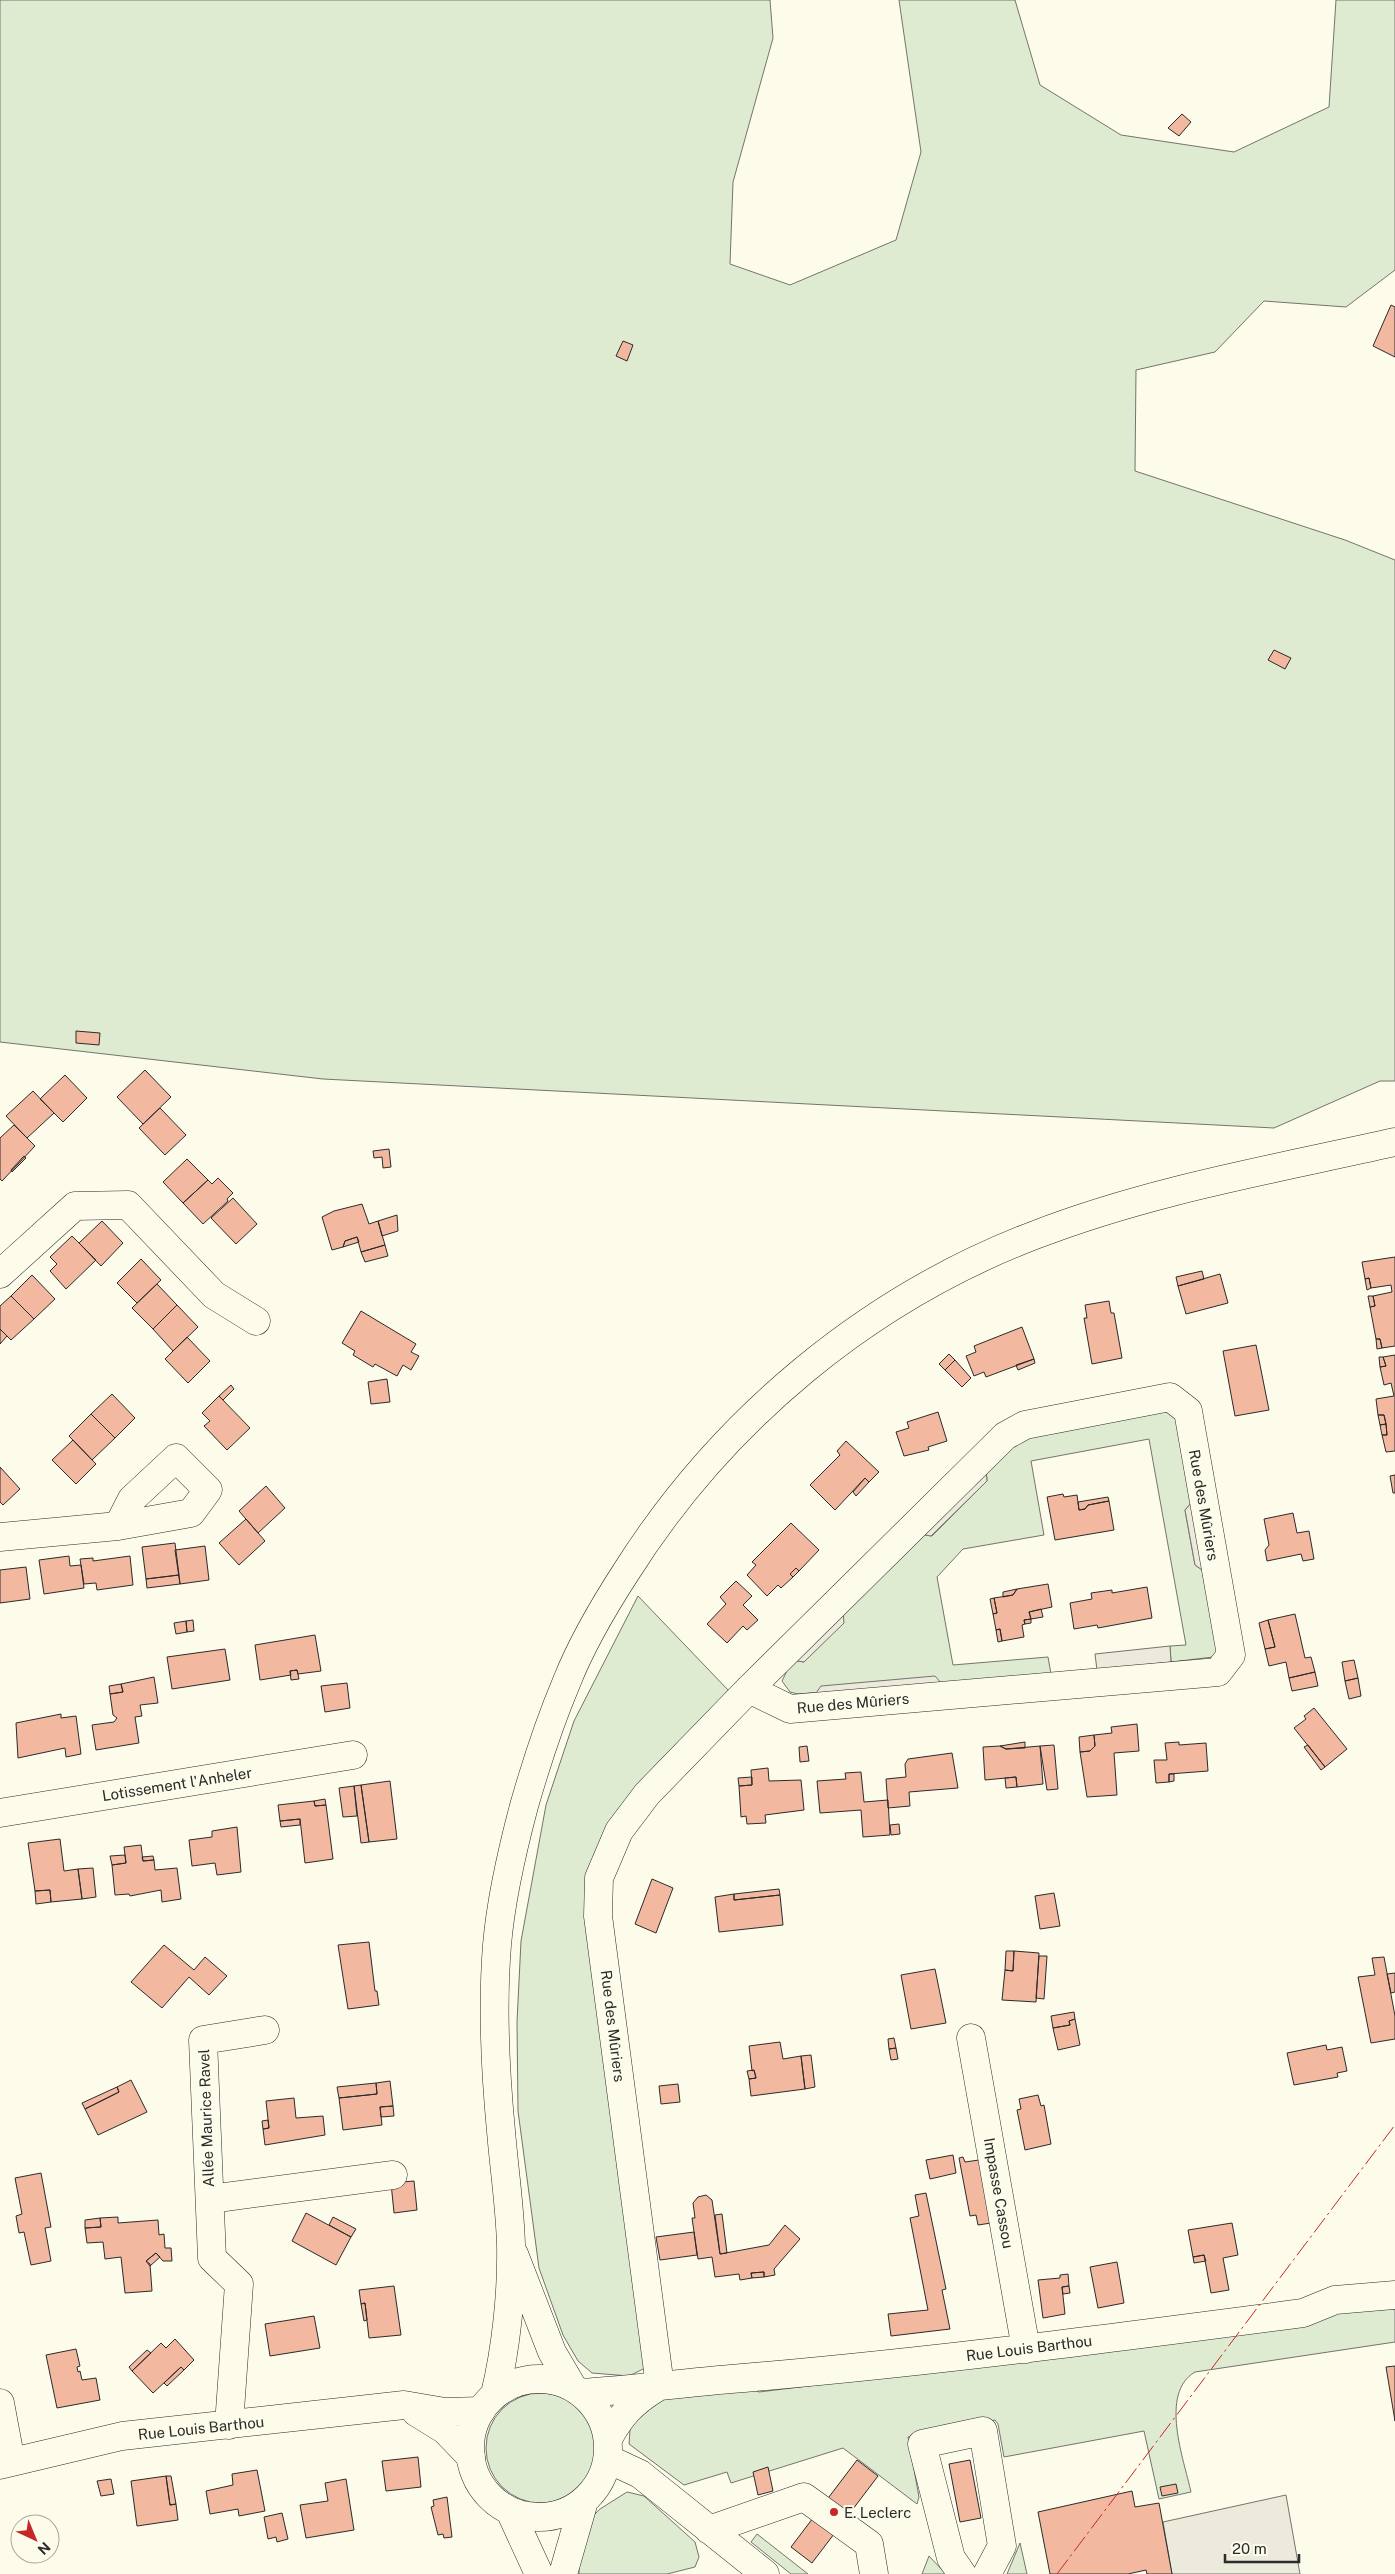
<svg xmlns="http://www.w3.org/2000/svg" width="1395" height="2574" viewBox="0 0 1395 2574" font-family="'Public Sans',sans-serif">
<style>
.green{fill:#deebd1;stroke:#74746e}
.parking{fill:#eceadb;stroke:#74746e}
.building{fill:#f2b8a0;stroke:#2b2b2b}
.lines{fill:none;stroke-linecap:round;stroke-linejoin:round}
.minor-casing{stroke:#2b2b2b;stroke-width:29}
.major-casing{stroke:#2b2b2b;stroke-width:29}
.minor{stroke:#fdfbea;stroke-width:28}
.major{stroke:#fdfbea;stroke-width:28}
.power{stroke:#c62828;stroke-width:1;stroke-dasharray:18 4 2.5 4;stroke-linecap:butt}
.poi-dot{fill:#c62828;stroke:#fdfbea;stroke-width:2}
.labels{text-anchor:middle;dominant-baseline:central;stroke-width:4;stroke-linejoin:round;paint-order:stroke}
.street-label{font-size:15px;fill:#2b2b2b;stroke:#fdfbea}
.poi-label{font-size:15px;fill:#2b2b2b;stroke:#fdfbea;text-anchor:start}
</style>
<rect width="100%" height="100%" fill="#fdfbea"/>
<path class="green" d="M0 0H770L773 38 733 182 730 264 790 285 896 240 921 152 899 0H1015L1040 85 1121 135 1234 152 1329 107 1336 0H1395V270L1346 307 1264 301 1215 352 1136 370 1135 471 1345 540 1395 560V1081H1380L1274 1128 323 1079 0 1042Z
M1160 1406 1179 1421 1193 1501 1185 1510 1195 1565 1205 1572 1219 1649 1213 1657 1171 1662 1170 1646 1186 1645 1149 1439 1031 1461 1044 1535 963 1549 937 1577 953 1665 1048 1657 1051 1674 798 1694 790 1692 782 1681 792 1660 804 1662 843 1623V1610L920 1534 932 1536 987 1481 986 1469 1020 1438Z
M638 1596 729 1691 594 1863 649 2366 629 2376 592 2373 578 2361 563 2335 539 2268 518 2111 517 2022 521 1941 546 1805 574 1721Z
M1395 2309V2342L1195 2372C1159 2393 1184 2460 1191 2492L1159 2499 1144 2431 1004 2457 998 2424 995 2420 908 2437 919 2497 917 2504 843 2448 731 2483 727 2472 684 2485 629 2444 630 2430 635 2419 654 2400 751 2388 759 2392 1308 2325 1338 2312Z
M486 2448a55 55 0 1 1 110 0a55 55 0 1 1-110 0Z
M627 2492 644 2496 695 2542 699 2557 695 2567 667 2574H579L580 2539 591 2518 600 2509Z
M757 2534 808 2574H791L751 2542Z
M1020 2543 1027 2574H1007Z
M929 2556 946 2574H922Z"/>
<path class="parking" d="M986 1469 987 1481 931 1536 920 1534Z
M1193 1501 1205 1572 1195 1565 1185 1510Z
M843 1610 844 1623 804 1662 792 1660Z
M1170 1646 1171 1662 1097 1670 1095 1654Z
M935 1676 942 1684 816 1693 821 1686Z
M1286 2495 1300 2574H1172L1163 2522Z"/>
<path class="building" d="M1182 114 1191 122 1179 136 1168 128Z
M1391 305 1395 307V357L1373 346Z
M623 341 633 345 627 361 616 356Z
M1274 650 1291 658 1285 669 1268 660Z
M76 1031 100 1033 99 1045 76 1043Z
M145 1070 171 1097 143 1124 117 1097Z
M65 1075 87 1098 63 1122 40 1099Z
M33 1091 54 1113 27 1138 6 1116Z
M160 1108 186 1135 165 1155 139 1128Z
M14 1125 35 1146 2 1181 0 1179V1138Z
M389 1149 391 1167 383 1168 382 1157 374 1158 373 1151Z
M24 1156 26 1158 12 1172 11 1170Z
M187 1159 208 1180 183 1203 163 1182Z
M218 1178 233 1193 227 1199 228 1201 203 1224 183 1203 208 1180 212 1184Z
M233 1198 257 1224 236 1244 211 1218Z
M362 1204 369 1224 378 1221 385 1245 361 1252 357 1237 345 1241 343 1247 332 1250 322 1217 334 1211Z
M397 1215 398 1231 382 1236 378 1221Z
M102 1221 123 1243 101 1266 79 1243Z
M72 1236 96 1260 66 1289 50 1271 57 1264 50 1257Z
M357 1237 359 1242 343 1247 345 1241Z
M385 1245 388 1256 365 1262 361 1252Z
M1395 1257V1346L1382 1348 1380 1339H1376L1370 1307 1375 1306 1373 1296 1392 1292 1391 1285 1371 1288 1369 1278 1365 1279 1362 1262Z
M141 1259 161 1280 137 1303 117 1283Z
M1202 1271 1204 1279 1178 1286 1176 1277Z
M1220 1274 1228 1303 1186 1314 1178 1286Z
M32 1275 55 1299 34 1319 11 1296Z
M1369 1278 1371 1288 1367 1290 1365 1279Z
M157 1284 177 1305 153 1329 132 1308Z
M11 1296 34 1319 11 1340 0 1329V1306Z
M1368 1296H1373L1375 1306 1370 1307Z
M1109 1301 1111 1313H1114L1122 1358 1092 1364 1084 1318H1087L1085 1305Z
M177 1305 198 1327 173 1351 153 1329Z
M361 1311 416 1344 411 1352 419 1356 411 1370 403 1365 397 1376 375 1364 373 1367 353 1355 355 1351 342 1343Z
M1022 1327 1034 1359 986 1377 984 1372 974 1376 966 1356 976 1352 974 1346Z
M0 1329 7 1336 0 1344Z
M187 1337 210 1361 188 1383 165 1359Z
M1376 1339H1380L1382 1348 1377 1349Z
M1256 1345 1269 1410 1235 1416 1223 1351Z
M949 1354 955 1360 945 1370 939 1364Z
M1395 1355V1451L1386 1452 1382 1435H1387L1386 1424 1384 1415H1378L1376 1399 1394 1396 1391 1383 1384 1385 1380 1367 1386 1366 1383 1357Z
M1379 1357H1383L1386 1366 1380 1367Z
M1034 1359 1035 1363 1018 1370 1016 1365Z
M955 1360 971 1378 962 1387 945 1370Z
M387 1379 390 1402 371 1404 368 1382Z
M231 1385 234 1389 223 1400 219 1396Z
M112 1394 135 1418 115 1438 91 1414Z
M219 1396 250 1428 227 1450 204 1426 210 1421 202 1413Z
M938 1412 947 1441 928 1447 929 1450 904 1456 896 1432 909 1428 907 1422Z
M91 1414 115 1438 92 1460 69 1436Z
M1378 1415H1384L1386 1424 1380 1425Z
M1386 1424 1387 1435H1382L1380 1425Z
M73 1440 96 1464 76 1484 52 1460Z
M846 1441 879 1472 869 1482 865 1478 835 1510 810 1485 840 1455 837 1451Z
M0 1467 20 1489 3 1505 0 1502Z
M1395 1475V1493H1393L1390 1476Z
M865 1478 869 1482 856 1496 853 1492Z
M266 1486 285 1508 258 1533 239 1511Z
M1063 1494 1064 1497 1077 1495 1079 1510 1085 1509 1088 1505 1109 1501 1114 1530 1055 1540 1047 1497Z
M1108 1497 1109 1501 1088 1505 1085 1509 1079 1510 1078 1502Z
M1293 1513 1297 1533 1309 1531 1314 1559 1303 1561 1301 1554 1267 1561 1265 1550 1269 1545 1264 1519Z
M246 1519 265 1541 239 1565 219 1543Z
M791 1523 819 1550 799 1571 796 1568 790 1574 793 1577 781 1588 778 1585 767 1596 747 1575 756 1565 752 1562Z
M175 1543 179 1575 146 1579 142 1547Z
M205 1546 209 1580 180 1584 175 1550Z
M69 1556 70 1566 81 1565 84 1588 44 1594 39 1560Z
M130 1556 133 1585 97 1590 96 1583 84 1584 80 1559 93 1558V1561Z
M26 1567 30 1599 0 1603V1570Z
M796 1568 799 1571 793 1577 790 1574Z
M179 1575 180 1584 147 1588 146 1579Z
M736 1581 752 1596 743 1605 758 1620 747 1630 743 1626 727 1643 707 1624 726 1604 720 1597Z
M1048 1584 1052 1607 1029 1612 1031 1619 1024 1620 1025 1624 1022 1625 1024 1637 1002 1641 1000 1629 996 1630 993 1614 997 1613 994 1598 1013 1595 1017 1589Z
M1147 1587 1152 1618 1098 1628 1097 1625 1074 1629 1070 1603 1092 1599 1091 1593 1112 1590V1593Z
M1017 1589 1013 1595 1003 1597V1592Z
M994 1598 997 1613 993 1614 990 1599Z
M1041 1609 1043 1617 1031 1619 1029 1612Z
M1295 1614 1305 1658 1311 1657 1315 1672 1289 1678 1286 1662 1269 1666 1265 1649 1275 1647 1268 1620Z
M1031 1619V1623L1025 1624 1024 1620Z
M193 1620 194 1631 187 1632 186 1621Z
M1268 1620 1275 1647 1265 1649 1259 1623Z
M186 1621 187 1632 176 1634 174 1623Z
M1000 1629 1002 1641 998 1642 996 1630Z
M315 1635 321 1671 298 1674 297 1670 290 1671 291 1675 260 1680 255 1645Z
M225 1649 230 1680 172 1689 167 1657Z
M1354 1660 1358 1678 1345 1681 1342 1662Z
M297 1670 299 1679 291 1680 290 1671Z
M1315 1672 1318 1686 1292 1691 1289 1678Z
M154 1677 158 1703 140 1705 142 1716 135 1717 139 1743 96 1750 92 1725 114 1722 117 1718 113 1715 110 1694 123 1692 121 1684Z
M1358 1678 1361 1696 1349 1699 1345 1681Z
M347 1683 350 1708 325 1712 321 1686Z
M121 1684 123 1692 110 1694 109 1686Z
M1314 1708 1347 1749 1325 1767 1294 1728 1306 1719 1304 1716Z
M61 1714V1718L76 1716 81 1754 66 1757 65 1748 18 1758 16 1723Z
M1137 1724 1139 1751 1114 1753 1117 1795 1087 1797 1080 1752 1090 1751 1095 1746 1094 1735 1112 1733 1111 1727Z
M1094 1735 1095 1746 1090 1751 1080 1752 1079 1737Z
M1025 1742V1748L1006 1749 1000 1746Z
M1179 1742V1745L1206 1743 1208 1771 1169 1774V1782L1156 1783 1154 1760H1167L1165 1743Z
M1054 1745 1058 1789 1047 1790 1040 1746Z
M1308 1745 1325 1767 1321 1770 1304 1747Z
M807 1746 809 1761 800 1762 799 1747Z
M1000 1746 1006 1749 1040 1746 1043 1784 1017 1787 1016 1777 985 1780 983 1747Z
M952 1753 958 1788 909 1792 910 1806 888 1808 886 1779 906 1777 905 1764 908 1759Z
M768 1768 769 1781 801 1780 804 1810 765 1815 766 1823 747 1824 746 1816 741 1817 739 1786 752 1785 751 1770Z
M861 1772 864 1802 888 1800 890 1835 863 1837 861 1810 820 1813 817 1781 846 1779 845 1773Z
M1169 1774H1174V1781L1169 1782Z
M752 1777V1785L739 1786 738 1778Z
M1016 1777 1017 1787 1006 1788 1005 1778Z
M390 1781 397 1839 369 1842 361 1785Z
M361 1785 369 1842 361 1843 354 1786Z
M354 1786 357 1816 343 1817 339 1788Z
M325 1799 326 1805 315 1806 314 1801Z
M314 1801 315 1806 326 1805 333 1859 305 1863 300 1819 280 1821 278 1805Z
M300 1819V1825L281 1827 280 1821Z
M899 1824 900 1834 891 1835 890 1825Z
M237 1827 241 1872 217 1875 215 1863 192 1866 189 1840 212 1837V1831Z
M60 1839 64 1871 78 1869 82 1899 51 1902 50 1890 35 1891 28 1843Z
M141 1845 143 1861 154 1860 155 1870 177 1868 181 1899 162 1902 161 1890 130 1896 129 1894 115 1895 112 1865 126 1863 124 1847Z
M125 1855 126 1863 112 1865 110 1856Z
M153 1856 154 1860 143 1861 142 1857Z
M93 1868 96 1897 82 1899 78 1869Z
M652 1879 673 1888 656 1933 635 1924Z
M779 1889 780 1895 734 1900V1894Z
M50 1890 51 1902 36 1904 35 1891Z
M1054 1893 1060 1926 1040 1929 1035 1896Z
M734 1894V1900L780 1895 783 1925 719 1932 715 1897Z
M369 1942 375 1991H377L379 2005 348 2009 338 1945Z
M164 1945 194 1970 205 1957 227 1976 209 1995 189 1977 162 2008 131 1982Z
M1006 1951H1014L1013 1971 1005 1970Z
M1014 1951 1039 1953 1036 2002 1002 2000 1005 1970 1013 1971Z
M1039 1956H1047L1044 1999 1036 1998Z
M1384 1957 1395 2016V2039L1371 2043 1358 1977 1375 1975 1372 1958Z
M935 1969 946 2023 911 2029 901 1975Z
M1395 1973V1992L1391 1993 1387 1974Z
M1074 2012 1075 2019 1069 2021 1070 2025 1053 2028 1051 2016Z
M1075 2019 1080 2045 1058 2050 1053 2028 1070 2025 1069 2021Z
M894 2038 896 2048 889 2049 888 2039Z
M780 2042 783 2059 801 2056 805 2089 751 2096 749 2079 756 2078 754 2070 752 2071 749 2046Z
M1326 2045 1327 2050 1342 2047 1347 2071 1337 2073 1338 2077 1294 2085 1287 2053Z
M896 2048 898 2059 891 2060 889 2049Z
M811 2055 815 2087 805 2089 801 2056Z
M754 2070 756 2078 749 2079 747 2071Z
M131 2080 147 2112 98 2135 85 2109 119 2092 117 2087Z
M390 2081 393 2106 380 2107 382 2125 343 2130 339 2098 377 2094 376 2083Z
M376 2083 377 2094 339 2098 337 2087Z
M678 2084 680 2102 661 2104 659 2086Z
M117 2087 119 2092 85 2109 82 2103Z
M1038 2095 1041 2106 1044 2105 1051 2144 1025 2150 1017 2110 1021 2109 1019 2099Z
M294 2098 296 2118 323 2116 325 2135 265 2145 263 2129 269 2128 266 2101Z
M393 2106 394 2116 381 2117 380 2107Z
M268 2120 269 2128 263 2129 262 2121Z
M953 2155 956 2173 930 2179 926 2160Z
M963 2157 965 2162 979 2160 991 2223 978 2225 976 2215 970 2216 959 2158Z
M41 2173 51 2227 45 2228 51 2261 31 2265 24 2232 19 2233 16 2216 22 2214 15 2178Z
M414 2181 417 2210 394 2213 391 2183Z
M926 2193 946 2289 942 2290 950 2329 891 2336 888 2314 928 2310 910 2218 919 2216 915 2195Z
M706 2195 712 2200 720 2254 769 2245 785 2225 800 2239 774 2269 775 2275 764 2277V2272L751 2273 752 2278 740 2280 739 2274 715 2277 712 2257 698 2259 692 2218H695L693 2203 698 2197Z
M306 2213 351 2237 336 2265 292 2241Z
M722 2214 727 2253 720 2254 715 2215Z
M118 2217V2223L158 2220 159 2235 164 2234 165 2248H171L172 2261H163L156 2253 146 2261 150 2264 152 2291 125 2293 121 2257 105 2259 103 2242 87 2243 85 2228 101 2227 100 2218Z
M333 2217 356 2229 351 2237 329 2225Z
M100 2218 101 2227 85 2228V2220Z
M1232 2223 1238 2255 1223 2258 1229 2290 1211 2293 1204 2255 1193 2257 1188 2230Z
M694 2232 697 2255 660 2260 656 2237Z
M156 2253 160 2257 150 2266 146 2261Z
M1204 2255 1206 2261 1194 2263 1193 2257Z
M1117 2262 1124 2303 1098 2308 1090 2267Z
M764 2272V2277L752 2278 751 2273Z
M1068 2274 1069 2286 1062 2287 1065 2314 1043 2318 1038 2280 1060 2278V2275Z
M394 2286 401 2335 369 2338 365 2303 361 2304 359 2290Z
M1069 2286 1070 2293 1063 2294 1062 2287Z
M365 2303 367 2320 364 2321 361 2304Z
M314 2316 320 2348 270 2356 265 2324Z
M175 2339 194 2360 184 2370 181 2367 153 2393 132 2371 161 2343 166 2348Z
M76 2349 80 2366 77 2367 78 2372 80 2371 82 2380 96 2378 100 2400 57 2408 46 2355Z
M147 2350 151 2353 132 2371 129 2367Z
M1395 2366V2421L1386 2367Z
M181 2367 184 2370 167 2386 164 2383Z
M418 2457 421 2487 386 2491 382 2461Z
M857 2460 878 2476 812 2563 791 2547Z
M970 2460 981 2518 960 2522 949 2464Z
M768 2467 773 2491 758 2495 753 2472Z
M257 2470 265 2511 239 2516 238 2509 210 2514 206 2491 233 2485 232 2474Z
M166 2476 170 2505 176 2504 178 2520 137 2526 131 2481Z
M166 2476H171L176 2504 170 2505Z
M111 2479 114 2494 101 2496 97 2481Z
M346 2479 354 2530 306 2538 300 2505 328 2501 325 2483Z
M1176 2484 1178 2493 1162 2496 1160 2487Z
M1132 2491 1135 2507 1159 2503 1172 2574H1147L1146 2570 1128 2574H1050L1038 2512Z
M447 2497 452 2537 444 2538 443 2534 438 2535 431 2507 434 2506 433 2500Z
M282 2513 288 2539 277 2542 276 2537 268 2539 264 2517Z"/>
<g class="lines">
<g class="minor-casing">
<path id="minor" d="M0 1274 75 1206 128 1205 214 1295 256 1321
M0 1537 118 1526 191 1513 208 1490 176 1458 132 1499 118 1526
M0 1813 353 1755
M971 2038 1026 2349
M210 2199 393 2175
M660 2386 598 1916 599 1878 619 1831 647 1794 749 1689 1005 1436 1025 1425 1170 1397 1188 1411 1231 1655 1218 1672 790 1709 749 1689
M581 2393C631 2390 681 2383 731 2379 923 2363 1113 2338 1303 2313L1335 2300 1395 2295
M0 2403 11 2462
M416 2412 445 2430 471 2457
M229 2425 239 2284 212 2258 203 2040 265 2030
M608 2439C620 2416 633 2402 656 2388
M608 2459 640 2474 765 2574
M0 2465 122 2436 404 2405 445 2412 481 2411
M709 2530 804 2497 869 2544 874 2574
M962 2574 951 2558 922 2444 983 2431 1002 2546 987 2574"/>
</g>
<g class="major-casing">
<path id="major" d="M514 2254 552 2352 572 2386
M470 2448a69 69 0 1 1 138 0a69 69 0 1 1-138 0Z
M495 2394C506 2349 512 2292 511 2245 510 2207 504 2168 501 2131 495 2069 492 2007 497 1945 501 1898 512 1851 524 1806 536 1764 550 1721 567 1681 582 1643 604 1606 626 1572 722 1420 867 1299 1035 1235 1151 1190 1275 1169 1395 1142
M510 2511 539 2574
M563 2574 584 2501"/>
</g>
<use href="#minor" class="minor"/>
<use href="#major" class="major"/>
<path class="power" d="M1057 2574 1395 2125"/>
</g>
<circle class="poi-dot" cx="834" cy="2512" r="5"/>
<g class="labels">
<g class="street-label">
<text transform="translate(1204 1505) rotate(80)">Rue des Mûriers</text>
<text transform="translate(853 1703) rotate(-5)">Rue des Mûriers</text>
<text transform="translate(177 1784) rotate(-9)">Lotissement l'Anheler</text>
<text transform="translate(613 2026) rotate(83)">Rue des Mûriers</text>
<text transform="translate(206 2118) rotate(-92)">Allée Maurice Ravel</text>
<text transform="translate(999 2193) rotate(80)">Impasse Cassou</text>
<text transform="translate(1029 2348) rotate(-7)">Rue Louis Barthou</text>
<text transform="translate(201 2428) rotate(-6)">Rue Louis Barthou</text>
</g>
<g class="poi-label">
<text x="844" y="2512">E. Leclerc</text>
</g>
</g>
<g transform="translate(35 2539) rotate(136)"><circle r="24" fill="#fdfbea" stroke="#a9a89e"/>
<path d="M0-4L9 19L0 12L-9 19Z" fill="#c62828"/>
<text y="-8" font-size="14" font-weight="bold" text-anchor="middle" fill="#2b2b2b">N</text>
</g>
<path d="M1225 2554v8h74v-8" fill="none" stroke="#2b2b2b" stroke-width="2.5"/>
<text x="1232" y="2554" font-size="15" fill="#2b2b2b" stroke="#fdfbea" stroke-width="4" paint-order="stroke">20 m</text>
</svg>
